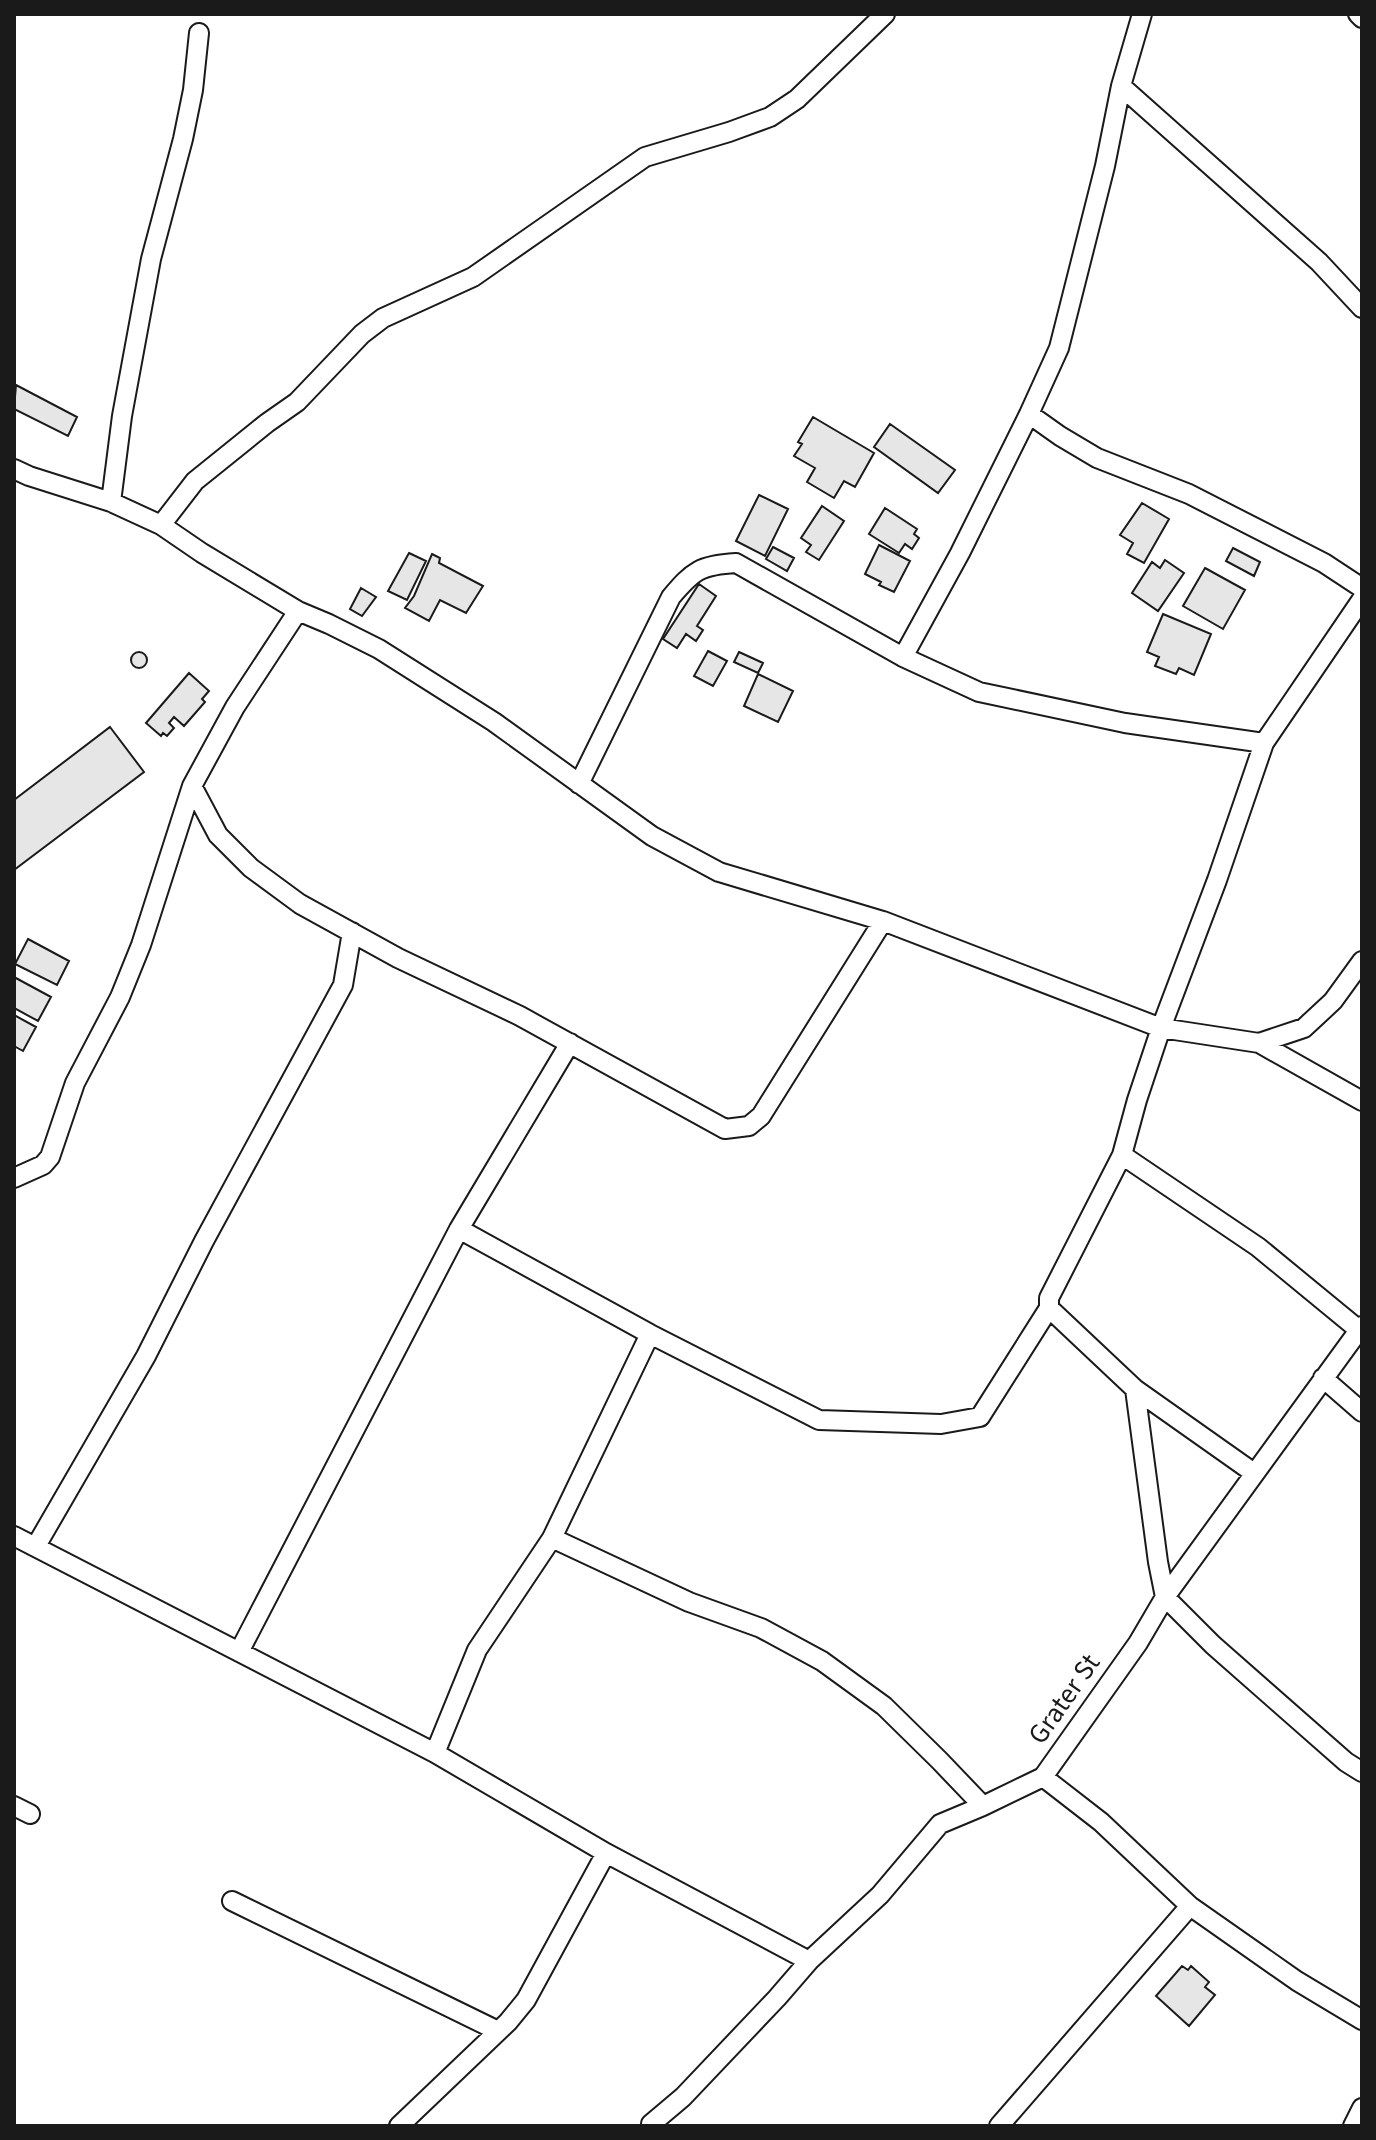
<svg xmlns="http://www.w3.org/2000/svg" width="1376" height="2140" viewBox="0 0 1376 2140" font-family="'Source Sans 3',sans-serif">
<style>
.building{fill:#e6e6e6;stroke:#1a1a1a;stroke-width:2}
.lines{fill:none;stroke-linecap:round;stroke-linejoin:round}
.street-casing{stroke:#1a1a1a;stroke-width:22}
.street{stroke:#fff;stroke-width:18}
.labels{text-anchor:middle;dominant-baseline:central;stroke-width:6;stroke-linejoin:round;paint-order:stroke}
.street-label{font-size:28px;fill:#1a1a1a;stroke:#fff}
</style>
<rect width="100%" height="100%" fill="#fff"/>
<path class="building" d="M16 385 77 417 68 436 14 409Z
M813 417 874 453 855 487 844 481 834 498 807 482 815 468 794 456 802 444 798 442Z
M890 424 955 470 938 493 874 447Z
M759 495 788 509 765 556 736 541Z
M1142 503 1169 519 1144 563 1127 554 1133 543 1120 535Z
M822 506 844 521 819 560 806 552 811 545 801 538Z
M885 508 917 529 914 534 919 538 912 549 905 544 899 553 869 534Z
M879 545 910 561 894 592 879 585 881 582 865 574Z
M773 547 794 558 787 571 766 559Z
M1233 548 1260 562 1254 576 1226 561Z
M409 553 426 561 407 600 388 591Z
M432 554 440 558 439 563 483 586 466 613 440 600 429 621 405 608 414 596Z
M1165 560 1184 573 1158 611 1132 593 1152 562 1160 568Z
M1205 568 1245 590 1223 629 1183 606Z
M699 584 716 596 697 626 703 630 696 641 686 634 677 648 663 639Z
M361 588 376 597 362 616 350 609Z
M1163 614 1211 634 1194 675 1179 668 1176 674 1155 666 1159 657 1147 652Z
M708 651 727 661 713 686 694 676Z
M131 660a8 8 0 1 1 16 0a8 8 0 1 1-16 0Z
M739 652 763 663 758 673 734 662Z
M189 673 209 691 202 699 205 702 184 726 174 717 169 723 174 728 167 736 163 733 161 736 146 723Z
M758 674 793 691 778 722 744 706Z
M110 727 144 772 14 870V800Z
M28 939 69 961 57 985 15 964Z
M14 977 51 997 38 1021 14 1008Z
M14 1015 36 1027 23 1051 14 1046Z
M1182 1966 1188 1970 1191 1966 1209 1982 1205 1987 1215 1995 1189 2026 1156 1996Z"/>
<g class="lines">
<g class="street-casing">
<path id="street" d="M1358 14 1362 18
M1121 86 1319 262 1362 308
M1029 414 1060 436 1097 458 1189 494 1324 563 1362 588
M14 469 29 476 111 502 161 525 202 553 298 611 329 624 379 649 494 722 652 836 719 872 883 921 1161 1028 1259 1043 1362 1101
M111 502 122 416 151 259 183 139 193 90 199 33
M161 525 195 481 267 423 297 402 362 334 383 318 473 277 645 157 729 132 770 117 797 99 885 14
M1362 599 1264 743 1217 880 1161 1028 1137 1100 1122 1155 1049 1298V1308L1135 1389 1158 1562 1165 1597 1213 1645 1346 1762 1362 1772
M903 657 960 553 1029 414 1059 348 1105 166 1121 86 1142 14
M579 784 671 597C693 571 700 565 736 563L903 657 979 692 1125 723 1264 743
M192 786 218 835 251 868 300 904 398 958 520 1016 725 1129 749 1126 761 1116 883 921
M1259 1043 1304 1028 1333 1001 1362 961
M1122 1155 1258 1247 1359 1330
M14 1178 43 1165 50 1157 75 1083 120 997 141 945 192 786 235 707 298 611
M459 1229 650 1334 819 1420 941 1424 980 1417 1049 1308
M1362 1326 1165 1597 1138 1643 1043 1777 1101 1822 1190 1906 1297 1981 1362 2020
M1323 1378 1362 1412
M1135 1389 1254 1473
M14 1536 435 1753 606 1853 809 1961
M552 1538 689 1602 761 1628 822 1661 884 1706 939 1760 983 1806 1043 1777
M36 1546 146 1356 204 1241 343 985 352 932
M239 1652 459 1229 570 1043
M435 1753 477 1650 552 1538 650 1334
M14 1806 30 1814
M232 1901 498 2031
M399 2126 508 2022 526 2000 606 1853
M651 2126V2124L683 2097 777 1998 809 1961 880 1895 940 1824 983 1806
M999 2126 1190 1906
M1353 2126 1362 2108"/>
</g>
<use href="#street" class="street"/>
</g>
<g class="labels">
<g class="street-label">
<text transform="translate(1064 1699) rotate(-55)">Grater St</text>
</g>
</g>
<rect width="1376" height="2140" fill="none" stroke="#1a1a1a" stroke-width="32"/>
</svg>
